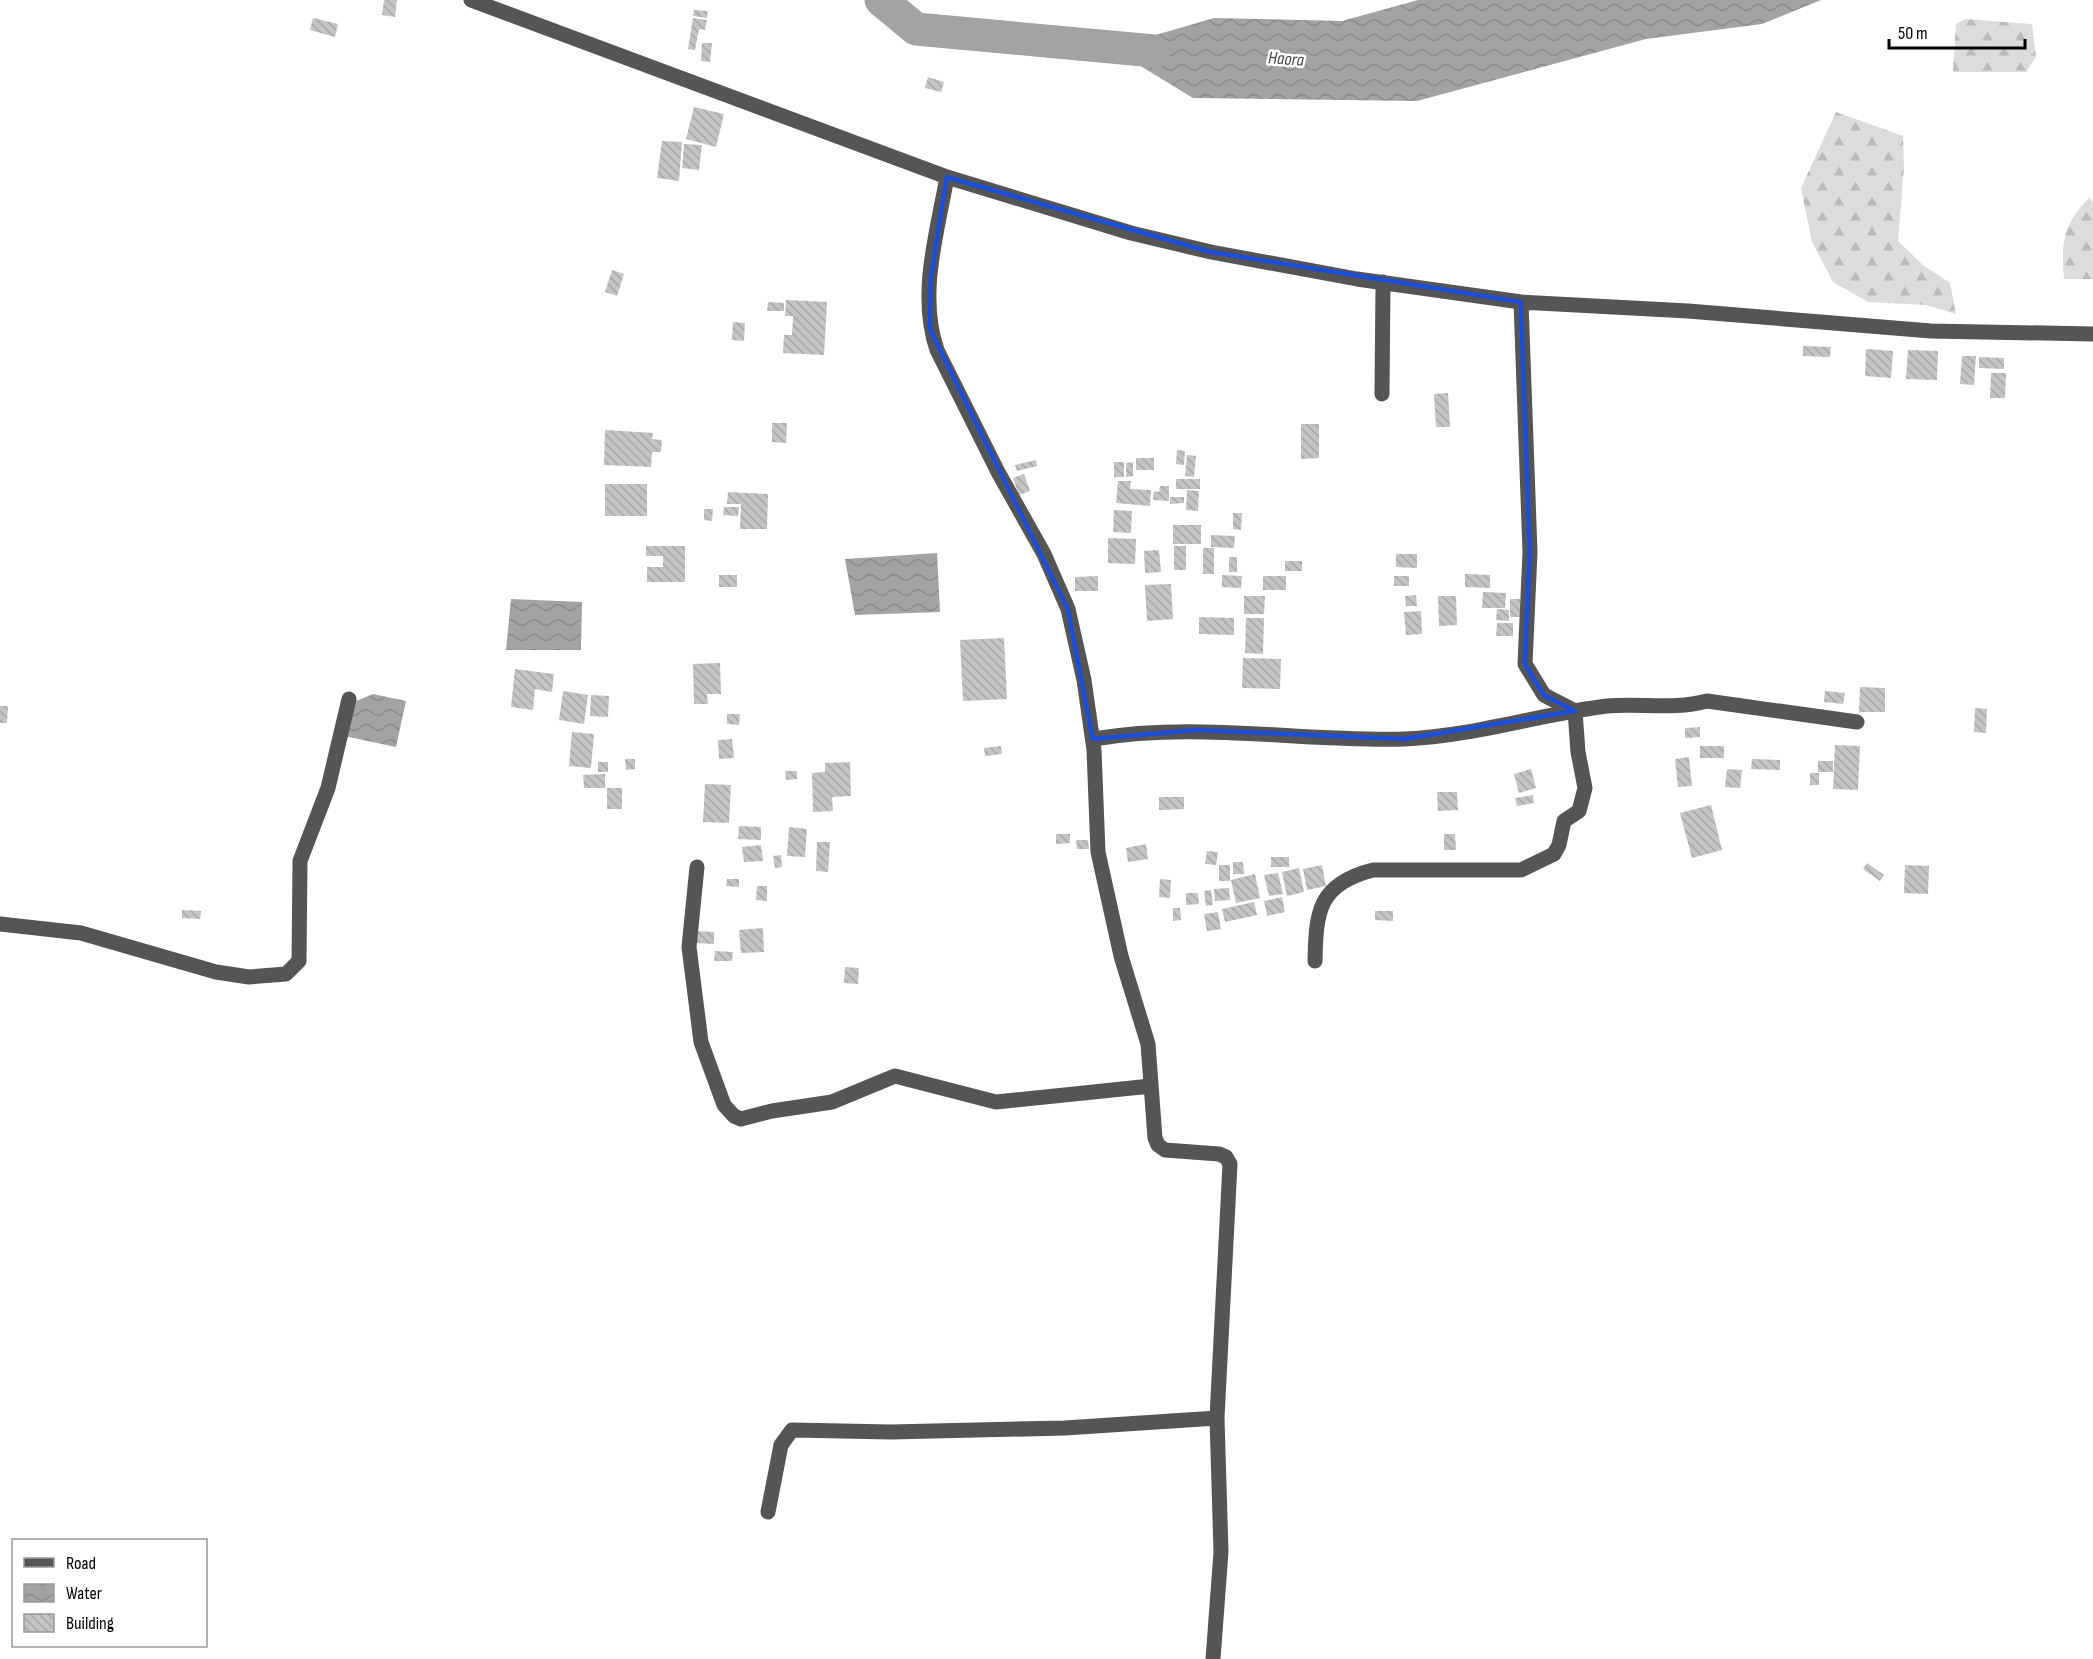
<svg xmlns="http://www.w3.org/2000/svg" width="2093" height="1659" viewBox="0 0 2093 1659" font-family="'Sofia Sans Condensed',sans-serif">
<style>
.forest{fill:url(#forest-firs)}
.water{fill:url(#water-waves)}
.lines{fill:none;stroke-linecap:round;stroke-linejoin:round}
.river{stroke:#a3a3a3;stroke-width:33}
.building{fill:url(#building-back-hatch)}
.minor{stroke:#555;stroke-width:15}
.marked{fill:none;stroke:#1d4ed8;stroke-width:4.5;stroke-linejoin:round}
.labels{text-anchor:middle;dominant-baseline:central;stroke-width:5;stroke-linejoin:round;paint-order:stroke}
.water-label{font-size:18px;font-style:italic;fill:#444;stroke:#fff}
</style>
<defs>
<pattern id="forest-firs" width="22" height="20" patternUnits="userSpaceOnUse" patternTransform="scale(1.5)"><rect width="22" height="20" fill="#dcdcdc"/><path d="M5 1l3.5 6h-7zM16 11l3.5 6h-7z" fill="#bbb"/></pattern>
<pattern id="water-waves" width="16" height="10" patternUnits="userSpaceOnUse" patternTransform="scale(1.5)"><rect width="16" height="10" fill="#a3a3a3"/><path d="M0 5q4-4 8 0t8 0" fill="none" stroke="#8b8b8b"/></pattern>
<pattern id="building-back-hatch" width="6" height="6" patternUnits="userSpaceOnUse" patternTransform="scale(1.5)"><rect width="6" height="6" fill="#c4c4c4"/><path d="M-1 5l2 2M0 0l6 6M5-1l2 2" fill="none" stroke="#a7a7a7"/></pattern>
</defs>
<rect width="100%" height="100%" fill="#fff"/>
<path class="forest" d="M1965 19 2032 24 2036 57 2026 72H1953L1956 24Z
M1836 112 1903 136 1904 168 1898 241 1923 265 1950 283 1956 314 1926 305 1868 302 1833 282 1812 242 1801 188Z
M2090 197 2093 203V279H2064C2061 242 2063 224 2090 197Z"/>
<path class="water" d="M1418 0H1821L1762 24 1646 39 1417 101 1193 98 1111 48 1214 18 1342 21Z
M937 553 940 612 855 615 845 559Z
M511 599 582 602 581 650H506Z
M373 694 406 701 396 747 344 736 354 702Z"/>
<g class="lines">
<path class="river" d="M881 0 916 29 1154 51"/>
</g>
<path class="building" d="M384 0H397L395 17 382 15Z
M694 10 708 11 707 18 693 16Z
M313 18 338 24 335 37 310 30Z
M693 18 707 20 705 30 699 29 695 50 688 49Z
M702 43H712L710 62 701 61Z
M928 77 944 82 941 92 925 88Z
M694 107 724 114 716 147 686 139Z
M662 141 682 142 679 181 657 178Z
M684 144 702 145 699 170 682 168Z
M612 270 624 274 617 296 605 292Z
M786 300 827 302 824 355 783 353 784 335H792L793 316H785Z
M768 302 784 303V311H767Z
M733 322 745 323 744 341 732 340Z
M1803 346 1831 347 1830 357 1803 356Z
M1866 349 1893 351 1891 378 1865 376Z
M1908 350 1938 351 1937 380 1906 379Z
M1962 356H1976L1974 385 1960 384Z
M1979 357 2004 358V369L1979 368Z
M1991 373H2006L2005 398H1990Z
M1448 393 1450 427H1436L1434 394Z
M772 423H787L786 443 772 442Z
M1301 424H1319V458L1301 459Z
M605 430 653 433 652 439 662 440 661 452H652L651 467 604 465Z
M1177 450 1185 451 1184 465 1176 464Z
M1187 455 1196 456 1194 477 1185 476Z
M1136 458H1154V470H1136Z
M1036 460 1037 466 1017 471 1015 465Z
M1114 462H1124V477H1114Z
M1133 462V476L1126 477V463Z
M1024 474 1030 491 1019 495 1013 478Z
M1176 479H1200V489H1176Z
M1118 481H1131L1130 489 1151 490 1150 506 1116 503Z
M605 484H647V516H605Z
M1160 486H1169V501L1153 500 1154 491 1159 492Z
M1187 490 1199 491 1198 511 1186 510Z
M728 492 768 494 767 529H740L741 504H727Z
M1170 497H1184V503L1170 504Z
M724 507H739L738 516 723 515Z
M704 509H713L712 521 704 520Z
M1114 510 1132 511 1131 533 1113 532Z
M1233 513H1242L1241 530 1233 529Z
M1173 525H1201V544H1173Z
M1211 535 1235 536 1234 548 1211 547Z
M1108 538 1136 539 1135 564 1108 563Z
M646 546H685V582H647V567H663V556H646Z
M1174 546H1186V570H1174Z
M1203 548H1214V574H1203Z
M1159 550 1161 572 1145 573 1144 551Z
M1396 554H1417V568L1396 567Z
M1229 557H1237V572H1229Z
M1285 561H1302V571H1285Z
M1465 574 1490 575V588L1465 587Z
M719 575H737V587H719Z
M1222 575 1242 576 1241 588 1222 587Z
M1098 576V591H1075V577Z
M1263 576H1286V590H1263Z
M1394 576H1409V586H1394Z
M1171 584 1173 619 1147 621 1145 585Z
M1483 592 1506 593 1505 608H1482Z
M1416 595 1417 606H1406L1405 596Z
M1244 596H1265L1264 614H1244Z
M1438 596H1456L1457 625 1439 626Z
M1510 599H1520V617H1510Z
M1497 609 1509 610V621L1496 620Z
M1421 611 1422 634 1406 635 1404 612Z
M1199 617 1234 618V635L1199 634Z
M1246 618H1264L1263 654 1245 653Z
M1497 623H1513V636H1496Z
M1004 638 1007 699 963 701 960 640Z
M1243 658 1281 659 1280 689 1242 688Z
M720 663 721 694H707L708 704H694L693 664Z
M515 669 554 674 552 692 535 689 533 710 511 707Z
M1860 687 1885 688V712H1859Z
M563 691 588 695 584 724 559 720Z
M1825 691 1845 693 1843 704 1824 702Z
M591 695 609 696 608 717 590 716Z
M0 706H8L7 723H0Z
M1975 708 1987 709 1986 733 1974 732Z
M727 714H740L739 725 727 724Z
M1700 727V737L1685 738V728Z
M572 732 594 734 591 768 569 766Z
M732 739 734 758 719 759 718 740Z
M1835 745 1860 746 1858 790 1833 789Z
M1001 746 1002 754 985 756 984 748Z
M1700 746H1724V758H1700Z
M1689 757 1692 786 1678 787 1675 759Z
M625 759H635V769L626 770Z
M1752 759 1780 760V770L1751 769Z
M1818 761H1833V772H1818Z
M598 762H608V772H598Z
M850 762 851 796 832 797 833 811 813 812 812 773 825 772V763Z
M1531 769 1536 788 1519 793 1514 774Z
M1727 769 1742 770 1740 788 1725 787Z
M785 771H797V779L786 780Z
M1810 773H1819V785H1810Z
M605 774V788H584L583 775Z
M705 784 731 785 729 823 703 822Z
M607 788H622V809H607Z
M1437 792H1457L1458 810 1438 811Z
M1533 795 1534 803 1517 806 1515 798Z
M1159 797H1184V809L1159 810Z
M1711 805 1722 850 1692 858 1680 813Z
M739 826 761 827V840L738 839Z
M789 827 807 829 805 857 787 856Z
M1056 834H1070V843L1056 844Z
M1444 834H1455L1456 850H1444Z
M1076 840H1088L1089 849H1077Z
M817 842H830L828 872 816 871Z
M1146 844 1148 859 1128 862 1126 848Z
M761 845 763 861 744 862 742 847Z
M1207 851 1218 852 1216 865 1205 864Z
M781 855 782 867 775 868 773 856Z
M1271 857H1289V867H1271Z
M1233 862H1243L1244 874H1233Z
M1867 863 1884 875 1880 881 1863 869Z
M1219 865H1230V881H1219Z
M1322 865 1326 886 1307 890 1303 869Z
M1905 865 1929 866 1928 894 1904 893Z
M1299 868 1304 892 1287 896 1282 872Z
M1278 873 1283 894 1269 896 1264 875Z
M1255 874 1260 898 1236 903 1231 880Z
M727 879H739V887L726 886Z
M1160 879 1171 880 1170 898 1159 897Z
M757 886H767V901L756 900Z
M1229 888 1230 900 1215 901 1214 889Z
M1211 890 1213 905 1206 906 1204 891Z
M1186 893H1198L1199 904 1186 905Z
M1282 897 1285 912 1267 916 1264 901Z
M1254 902 1257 915 1225 922 1222 909Z
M1173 908H1180L1181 920 1173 921Z
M182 910 201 911 200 919 182 918Z
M1375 911H1393V921L1375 920Z
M1218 912 1221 929 1207 931 1204 914Z
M763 928 764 952 741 953 739 930Z
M696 931 714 932V944L695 943Z
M715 951 733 952 732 961H714Z
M845 967 859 968 858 984 844 983Z"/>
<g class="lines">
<path class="minor" d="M471 0 947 177 1131 233 1211 252 1357 279 1521 302 1688 311 1931 331 2093 334
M947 177C937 233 918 295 937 350L998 472 1044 554 1068 609 1084 680 1094 750 1098 852 1121 956 1148 1044 1155 1138 1158 1145 1165 1150 1219 1154 1226 1157 1230 1164 1217 1418 1221 1552 1213 1659
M1382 394 1383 282
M1093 739C1197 721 1301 742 1405 739 1474 736 1540 714 1607 706 1640 703 1674 710 1707 701L1857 722
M697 867 689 947 701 1042 724 1105 734 1116 741 1119 772 1111 832 1102 895 1076 996 1102 1151 1086
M0 924 81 933 216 972 249 977 286 974 299 961 300 861 328 788 349 699
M1315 961C1316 912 1318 884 1373 870H1521L1554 854 1559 845 1564 821 1579 811 1585 788 1578 752 1575 711 1544 695 1525 664 1530 552 1521 302
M768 1512 781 1445 792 1430 891 1432 1065 1428 1217 1418"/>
</g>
<path class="marked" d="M947 177 1211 252 1521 302 1530 552 1525 664 1544 695 1575 711 1405 739 1197 730 1093 739 1068 609 930 329 931 279Z"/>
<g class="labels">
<g class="water-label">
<text transform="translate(1286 59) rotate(4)">Haora</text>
</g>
</g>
<rect x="12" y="1539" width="195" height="108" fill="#ffffff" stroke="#999999" stroke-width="1.5"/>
<rect x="24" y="1558" width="30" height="9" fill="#555555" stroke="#999999" stroke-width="1.5"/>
<text x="66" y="1569" font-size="18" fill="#000000">Road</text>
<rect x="24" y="1584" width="30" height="18" fill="url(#water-waves)" stroke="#999999" stroke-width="1.5"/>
<text x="66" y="1599" font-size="18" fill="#000000">Water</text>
<rect x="24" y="1614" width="30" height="18" fill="url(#building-back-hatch)" stroke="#999999" stroke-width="1.5"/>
<text x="66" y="1629" font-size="18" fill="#000000">Building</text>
<path d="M1889 39v9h136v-9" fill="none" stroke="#000000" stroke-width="3"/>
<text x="1898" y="39" font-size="18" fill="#000000" stroke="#ffffff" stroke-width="4.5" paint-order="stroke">50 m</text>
</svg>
